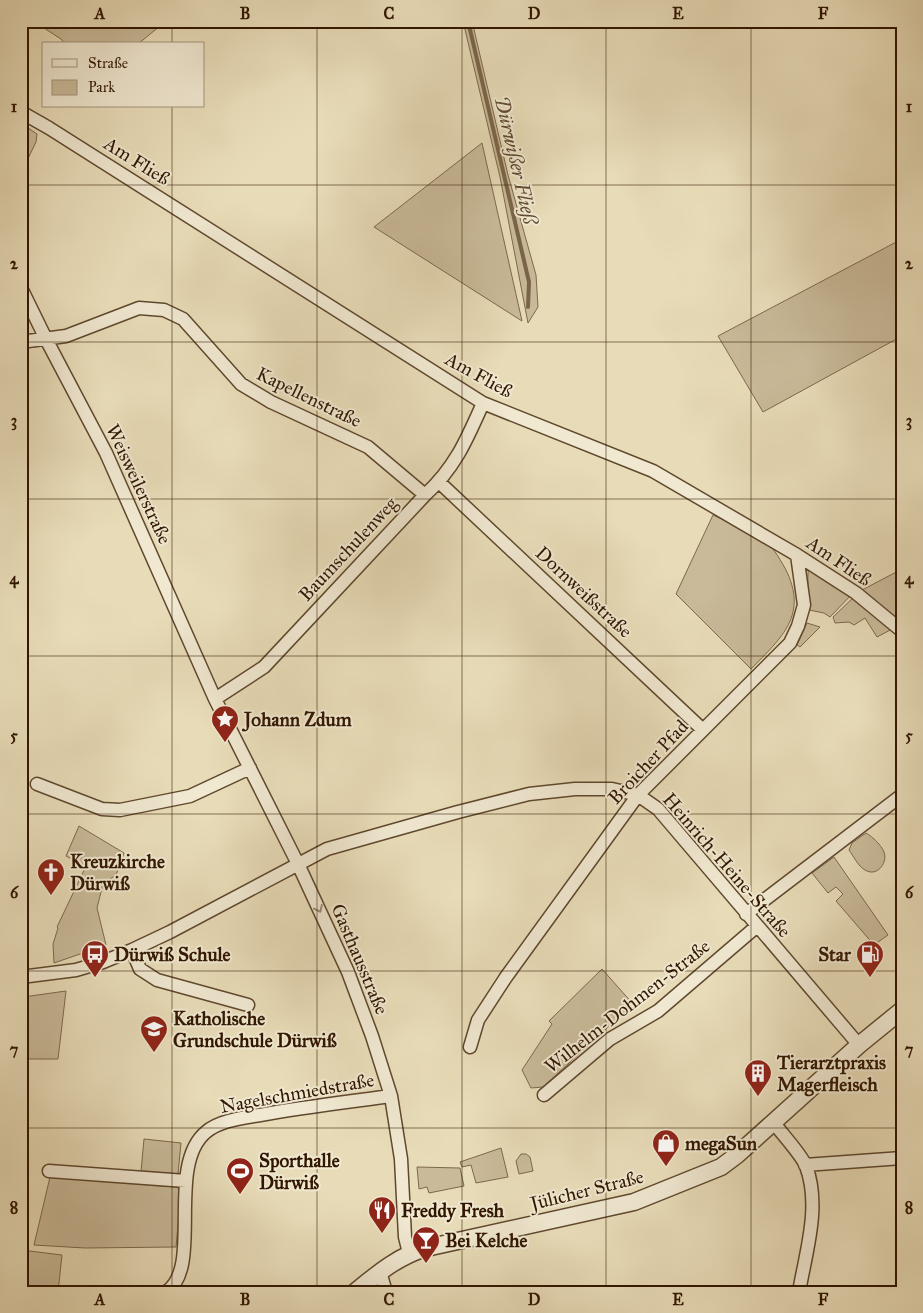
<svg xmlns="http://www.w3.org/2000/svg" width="923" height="1313" viewBox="0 0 923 1313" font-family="'IM FELL Great Primer',serif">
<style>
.green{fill:#c9ba99;stroke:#7d684c}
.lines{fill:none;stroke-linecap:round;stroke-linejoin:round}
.stream{stroke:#7a6549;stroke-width:4}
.minor-casing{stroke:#5f482e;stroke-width:15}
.tertiary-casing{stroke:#5f482e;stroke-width:19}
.minor{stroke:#f0e8d1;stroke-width:12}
.tertiary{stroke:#f0e8d1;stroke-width:16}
.oneway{stroke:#9a8a73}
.grid{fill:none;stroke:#311600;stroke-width:1;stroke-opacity:0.55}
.labels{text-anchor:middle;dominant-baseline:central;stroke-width:4;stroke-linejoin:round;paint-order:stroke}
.street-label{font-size:19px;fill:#311600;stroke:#f0e8d1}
.poi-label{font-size:19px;font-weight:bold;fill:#311600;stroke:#f0e8d1;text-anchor:start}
.water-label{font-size:20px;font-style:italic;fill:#614a30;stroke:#f0e8d1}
.neatline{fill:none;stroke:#311600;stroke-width:2}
.grid-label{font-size:16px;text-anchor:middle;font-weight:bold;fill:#311600}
</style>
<rect width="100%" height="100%" fill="#e8dcb8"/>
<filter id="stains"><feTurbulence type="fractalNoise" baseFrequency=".004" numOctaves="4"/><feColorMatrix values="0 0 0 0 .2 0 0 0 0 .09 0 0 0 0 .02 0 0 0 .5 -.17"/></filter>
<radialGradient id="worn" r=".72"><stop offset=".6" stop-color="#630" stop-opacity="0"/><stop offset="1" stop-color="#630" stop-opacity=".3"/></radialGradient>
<path class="green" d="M33 21H166L138 44H65L61 39Z
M463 21H472L508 175 536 275 538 307 528 323 500 177Z
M21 123 37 134 36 142 21 173Z
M482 143 522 321 374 227Z
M902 239V336L763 412 718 336Z
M713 515C729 523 746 529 761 538 772 544 779 558 785 568 809 615 782 637 751 669L676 594Z
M809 569 852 594 830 617 824 613 809 610C810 601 806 574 809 569Z
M902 569V626L862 590Z
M855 596 894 628 877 637 865 618 854 625 849 622 835 623 833 617Z
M807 623 820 627 800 647 797 645Z
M79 826 124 853 116 875 103 884 97 908 106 945 54 963 53 944 58 928 57 927 86 866 66 856Z
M866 833C873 837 881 845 884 852 888 862 878 876 867 871 859 868 854 857 849 850L852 843Z
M834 857 888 935 874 945 836 901 843 894 836 887 828 893 812 873Z
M602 969 633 1004 543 1087 531 1088 522 1070 552 1024 549 1021Z
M66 991 58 1059H21V996L23 997Z
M144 1139 181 1143 178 1174 141 1171Z
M501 1148 508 1177 476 1183 471 1165 462 1167 460 1162Z
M521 1154H526L530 1157 533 1171 519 1174 516 1161Z
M417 1167 460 1168 464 1186 429 1193 427 1187 419 1189Z
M50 1177 176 1187 181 1190 176 1247 85 1248 34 1245Z
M21 1250 62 1255 58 1292H21Z"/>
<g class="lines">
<path class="stream" d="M468 21 529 282 528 307"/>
<g class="minor-casing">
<path id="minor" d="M21 112 49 128 483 403 653 471 797 555 856 593 902 631
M21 288 46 339 106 453 215 699 298 864 348 972 372 1036 391 1096 401 1159 405 1237 409 1253
M21 342 66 336 139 308 164 310 183 319 241 384 271 402 368 447 425 495
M439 482 703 730
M215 699 264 667 425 495C455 468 467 439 483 403
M37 784 102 809 120 810 190 796 250 768
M746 914 902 795
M132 950 140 969 157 980 248 1005
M21 977 76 970 103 962 132 950 170 932 327 849 458 812 529 794 575 789H612L638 795 658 809 859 1045
M470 1047 478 1020 506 977 638 795 790 643 798 626 804 605 797 555
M544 1095 610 1039 658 1011 756 927
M774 1123C782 1134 801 1154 806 1166 821 1206 806 1251 799 1292
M805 1165 902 1158
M49 1171 186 1181
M380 1272 386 1292
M166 1292C204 1268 165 1166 206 1132 220 1120 243 1118 260 1115 303 1107 347 1102 391 1096"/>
</g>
<g class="tertiary-casing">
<path id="tertiary" d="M355 1292C377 1274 398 1256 426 1248L634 1202 721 1167 737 1155 859 1045 902 1010"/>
</g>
<use href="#minor" class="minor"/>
<use href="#tertiary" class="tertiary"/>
</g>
<defs><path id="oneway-chevron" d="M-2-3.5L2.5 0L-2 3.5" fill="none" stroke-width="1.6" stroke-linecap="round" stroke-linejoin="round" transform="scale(1.25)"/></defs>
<use class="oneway" href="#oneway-chevron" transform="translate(319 909) rotate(65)"/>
<path class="grid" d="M172 21V44M317 21V1292M462 21V1292M606 21V1292M751 21V1292M172 106V1292M21 185H902M21 342H902M21 499H902M21 656H902M21 814H902M21 971H902M21 1128H902"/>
<defs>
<g id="sight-pin" transform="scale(1.4375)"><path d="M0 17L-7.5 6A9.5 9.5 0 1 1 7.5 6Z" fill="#8f2418" stroke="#f0e8d1"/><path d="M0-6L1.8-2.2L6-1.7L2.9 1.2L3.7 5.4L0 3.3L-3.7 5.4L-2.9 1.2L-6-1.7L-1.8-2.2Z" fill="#fff"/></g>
<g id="church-pin" transform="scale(1.4375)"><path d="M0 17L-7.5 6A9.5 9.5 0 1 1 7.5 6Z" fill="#8f2418" stroke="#f0e8d1"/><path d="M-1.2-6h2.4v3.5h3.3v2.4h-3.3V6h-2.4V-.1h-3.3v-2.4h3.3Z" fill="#fff"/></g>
<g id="bus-pin" transform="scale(1.4375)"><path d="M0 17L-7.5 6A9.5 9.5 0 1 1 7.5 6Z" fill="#8f2418" stroke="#f0e8d1"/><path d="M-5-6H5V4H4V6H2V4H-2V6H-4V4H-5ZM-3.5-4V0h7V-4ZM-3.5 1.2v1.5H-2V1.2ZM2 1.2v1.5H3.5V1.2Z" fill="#fff"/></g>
<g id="fuel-pin" transform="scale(1.4375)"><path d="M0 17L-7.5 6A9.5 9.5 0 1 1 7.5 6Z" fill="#8f2418" stroke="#f0e8d1"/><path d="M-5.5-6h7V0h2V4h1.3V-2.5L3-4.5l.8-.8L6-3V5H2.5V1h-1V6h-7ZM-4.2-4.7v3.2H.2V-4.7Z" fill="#fff"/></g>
<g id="school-pin" transform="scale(1.4375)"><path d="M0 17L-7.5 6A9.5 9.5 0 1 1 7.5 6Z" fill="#8f2418" stroke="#f0e8d1"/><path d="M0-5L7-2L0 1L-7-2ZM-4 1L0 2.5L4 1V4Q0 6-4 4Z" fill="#fff"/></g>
<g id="building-pin" transform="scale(1.4375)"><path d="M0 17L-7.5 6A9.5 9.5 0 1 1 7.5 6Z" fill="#8f2418" stroke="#f0e8d1"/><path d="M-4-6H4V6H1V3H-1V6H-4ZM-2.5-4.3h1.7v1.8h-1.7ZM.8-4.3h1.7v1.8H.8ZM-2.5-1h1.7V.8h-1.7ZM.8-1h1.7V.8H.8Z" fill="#fff"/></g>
<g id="shop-pin" transform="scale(1.4375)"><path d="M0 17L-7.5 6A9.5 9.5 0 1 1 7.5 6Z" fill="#8f2418" stroke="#f0e8d1"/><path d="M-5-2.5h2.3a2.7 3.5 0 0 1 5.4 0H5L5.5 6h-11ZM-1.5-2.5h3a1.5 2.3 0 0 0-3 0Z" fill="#fff"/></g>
<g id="stadium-pin" transform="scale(1.4375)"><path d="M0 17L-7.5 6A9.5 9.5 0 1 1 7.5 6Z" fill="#8f2418" stroke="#f0e8d1"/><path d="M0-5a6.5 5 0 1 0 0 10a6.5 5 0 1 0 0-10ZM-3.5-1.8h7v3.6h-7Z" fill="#fff"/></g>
<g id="restaurant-pin" transform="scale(1.4375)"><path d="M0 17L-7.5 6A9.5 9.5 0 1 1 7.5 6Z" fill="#8f2418" stroke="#f0e8d1"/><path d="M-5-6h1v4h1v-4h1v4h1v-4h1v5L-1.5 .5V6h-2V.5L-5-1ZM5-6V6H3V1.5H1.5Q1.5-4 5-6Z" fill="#fff"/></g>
<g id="bar-pin" transform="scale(1.4375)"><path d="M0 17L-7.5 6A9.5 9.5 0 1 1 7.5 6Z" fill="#8f2418" stroke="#f0e8d1"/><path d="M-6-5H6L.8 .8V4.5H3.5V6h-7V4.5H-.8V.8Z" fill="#fff"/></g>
</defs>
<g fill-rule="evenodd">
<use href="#sight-pin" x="225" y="719"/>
<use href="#church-pin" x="51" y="872"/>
<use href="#bus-pin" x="95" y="954"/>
<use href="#fuel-pin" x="870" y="954"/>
<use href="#school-pin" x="154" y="1029"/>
<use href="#building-pin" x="758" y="1073"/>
<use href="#shop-pin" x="666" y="1143"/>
<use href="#stadium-pin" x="240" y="1171"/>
<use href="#restaurant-pin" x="382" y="1210"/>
<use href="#bar-pin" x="426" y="1240"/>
</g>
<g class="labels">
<g class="street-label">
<text transform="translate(137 161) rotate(32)">Am Fließ</text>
<text transform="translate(479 375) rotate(29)">Am Fließ</text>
<text transform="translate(309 397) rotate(26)">Kapellenstraße</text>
<text transform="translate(139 484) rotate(65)">Weisweilerstraße</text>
<text transform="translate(348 549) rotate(-47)">Baumschulenweg</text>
<text transform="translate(839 561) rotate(34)">Am Fließ</text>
<text transform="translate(584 592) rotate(43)">Dornweißstraße</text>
<text transform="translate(648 762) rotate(-47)">Broicher Pfad</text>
<text transform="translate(727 865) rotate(49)">Heinrich-Heine-Straße</text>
<text transform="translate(360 959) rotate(67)">Gasthausstraße</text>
<text transform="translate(627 1006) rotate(-38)">Wilhelm-Dohmen-Straße</text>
<text transform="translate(297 1093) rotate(-10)">Nagelschmiedstraße</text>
<text transform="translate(587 1190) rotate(-14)">Jülicher Straße</text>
</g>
<g class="poi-label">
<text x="244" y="719">Johann Zdum</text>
<text x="70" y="861">Kreuzkirche<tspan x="70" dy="22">Dürwiß</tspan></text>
<text x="114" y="954">Dürwiß Schule</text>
<text x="851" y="954" text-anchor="end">Star</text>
<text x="173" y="1018">Katholische<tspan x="173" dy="22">Grundschule Dürwiß</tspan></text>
<text x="777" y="1062">Tierarztpraxis<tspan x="777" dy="22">Magerfleisch</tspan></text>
<text x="685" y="1143">megaSun</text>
<text x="259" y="1160">Sporthalle<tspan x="259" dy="22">Dürwiß</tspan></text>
<text x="401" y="1210">Freddy Fresh</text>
<text x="445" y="1240">Bei Kelche</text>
</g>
<g class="water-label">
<text transform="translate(516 160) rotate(77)">Dürwißer Fließ</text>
</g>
</g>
<rect width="923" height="1313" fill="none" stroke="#e8dcb8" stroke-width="55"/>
<rect x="42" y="42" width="162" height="65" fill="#f0e8d1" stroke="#a4947d"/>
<rect x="52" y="59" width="25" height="8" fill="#f0e8d1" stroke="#a4947d"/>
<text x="88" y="68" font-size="15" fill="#311600">Straße</text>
<rect x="52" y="80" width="25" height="15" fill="#c9ba99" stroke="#a4947d"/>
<text x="88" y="92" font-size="15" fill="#311600">Park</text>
<rect x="28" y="28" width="868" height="1258" class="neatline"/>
<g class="grid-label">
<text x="100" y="19">A</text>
<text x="245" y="19">B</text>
<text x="389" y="19">C</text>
<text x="534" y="19">D</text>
<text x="678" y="19">E</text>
<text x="823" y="19">F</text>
<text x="14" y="112">1</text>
<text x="909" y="112">1</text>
<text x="14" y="269">2</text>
<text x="909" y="269">2</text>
<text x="14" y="426">3</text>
<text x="909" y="426">3</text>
<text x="14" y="584">4</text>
<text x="909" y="584">4</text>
<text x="14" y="741">5</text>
<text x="909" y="741">5</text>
<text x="14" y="898">6</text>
<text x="909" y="898">6</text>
<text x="14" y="1055">7</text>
<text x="909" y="1055">7</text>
<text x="14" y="1213">8</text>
<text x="909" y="1213">8</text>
<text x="100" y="1305">A</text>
<text x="245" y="1305">B</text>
<text x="389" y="1305">C</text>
<text x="534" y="1305">D</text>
<text x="678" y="1305">E</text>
<text x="823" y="1305">F</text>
</g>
<rect width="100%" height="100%" filter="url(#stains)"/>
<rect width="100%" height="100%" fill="url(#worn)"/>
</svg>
